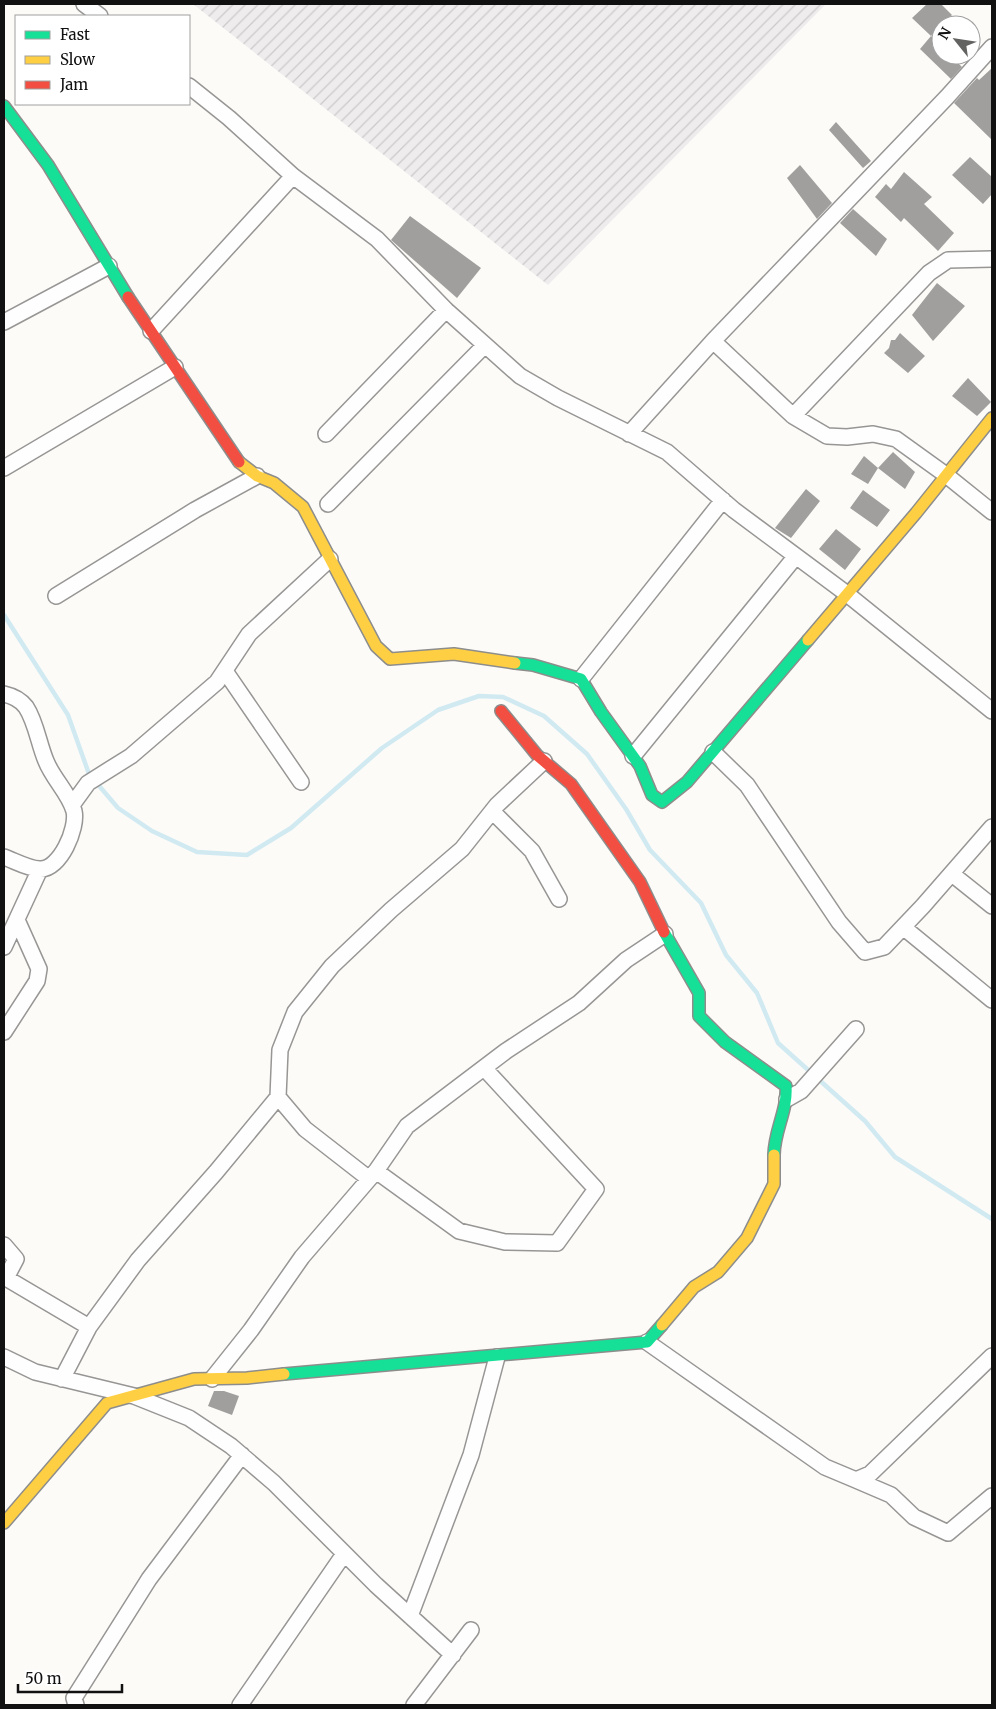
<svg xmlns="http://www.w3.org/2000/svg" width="996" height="1709" viewBox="0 0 996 1709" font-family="Merriweather,serif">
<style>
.industrial{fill:url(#industrial-furrows)}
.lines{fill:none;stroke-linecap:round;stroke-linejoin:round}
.stream{stroke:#d1eaf2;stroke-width:4.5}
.building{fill:#a09f9d}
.street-casing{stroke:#979695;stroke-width:18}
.fast-casing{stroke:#8d8d8c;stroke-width:14}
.slow-casing{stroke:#8d8d8c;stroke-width:14}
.jam-casing{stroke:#8d8d8c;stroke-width:14}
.street{stroke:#fffefe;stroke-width:15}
.fast{stroke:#16e098;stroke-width:11}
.slow{stroke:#ffcf43;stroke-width:11}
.jam{stroke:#f24e42;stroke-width:11}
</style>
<defs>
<pattern id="industrial-furrows" width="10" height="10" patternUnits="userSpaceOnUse" patternTransform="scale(1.25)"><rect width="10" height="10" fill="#efecee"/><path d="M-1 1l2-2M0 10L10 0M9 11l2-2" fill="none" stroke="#ccc9cb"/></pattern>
</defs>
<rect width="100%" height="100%" fill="#fcfbf8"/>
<path class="industrial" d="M193 4H826L548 285Z"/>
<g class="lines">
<path class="stream" d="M4 615 68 715 89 774 118 808 152 831 197 852 247 855 291 828 382 748 438 710 479 696 503 697 544 716 587 754 626 809 650 850 701 903 726 955 757 993 778 1043 865 1121 895 1157 992 1219"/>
</g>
<path class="building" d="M927 4H941L952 15 931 36 912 18Z
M931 36 941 46V55H950L962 67 951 79 920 49Z
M992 68V140L954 103 977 78 979 80Z
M836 122 871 161 863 168 829 130Z
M970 157 992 177V194L983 204 952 175Z
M800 165 832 203 817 219 787 178Z
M904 172 932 197 924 204 954 233 938 251 904 218 901 222 875 197 886 184 891 189Z
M853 209 887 239 876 256 840 223Z
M410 216 481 268 457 298 391 240Z
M937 283 965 306 933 341 912 315Z
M900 333 925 356 908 373 884 353 889 348 891 340H895Z
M968 378 991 402 977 416 952 396Z
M893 452 915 472 905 489 878 468Z
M864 456 878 468 868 484 851 474Z
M806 489 820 501 791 538 775 528Z
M863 490 890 510 877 527 850 508Z
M836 529 861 549 845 570 819 549Z
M214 1391H224L239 1396 232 1415 208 1406Z"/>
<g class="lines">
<g class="street-casing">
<path id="street" d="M84 4 100 16
M189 86 229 118 293 176 377 239 446 310 520 376 558 398 667 452 734 510 847 594 992 711
M4 322 109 266
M151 331 293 176
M713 341 793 416 929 273 948 260 992 259
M793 416 827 436 847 437 873 434 896 439 946 475 992 512
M326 434 446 310
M629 434 713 341 947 97 992 47
M4 468 175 367
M328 504 485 345
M56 596 195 510 257 476
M225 671 301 782
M581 679 723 500
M4 694C13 696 20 699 26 707 36 722 39 745 46 761 53 779 69 793 74 811 78 828 60 870 40 869 29 869 15 861 4 857
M713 752 747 785 839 922 865 952 884 947 923 906 992 827
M633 756 796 556
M72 805 88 783 131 756 217 682 249 634 330 559
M492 811 532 851 559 899
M952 874 992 906
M903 927 992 1000
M4 947 40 869
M4 1032 37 981 39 969 17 920
M278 1097 280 1050 295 1012 332 966 391 910 462 849 497 805 544 761
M787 1099 801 1091 856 1029
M376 1171 459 1231 505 1242 557 1243 596 1189 484 1068
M4 1245 16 1259 6 1278 89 1327 62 1379
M89 1327 138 1260 216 1172 278 1097 305 1129 368 1178
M647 1342 825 1467 856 1480 870 1474 992 1356
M4 1357 35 1372 134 1396 189 1418 231 1446 274 1483 376 1585 453 1655
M212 1379 251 1330 302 1257 376 1171 407 1126 506 1051 579 1003 626 960 665 934
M856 1480 891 1495 914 1517 948 1533 992 1496
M410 1616 471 1455 497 1357
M76 1705 74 1698 149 1579 242 1455
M240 1705 344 1554
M414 1705 471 1630"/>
</g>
<g class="fast-casing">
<path id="fast" d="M4 106 48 165 128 297
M515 663 533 665 581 679 601 712 640 766 652 795 662 802 687 782 808 640
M664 932 699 993V1016L725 1042 786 1086C788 1110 774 1131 774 1155
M284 1374 647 1342 662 1325"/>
</g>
<g class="slow-casing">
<path id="slow" d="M239 462 257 476 274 483 303 507 376 646 390 659 454 654 515 663
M808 640 916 513 992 418
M662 1325 694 1287 718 1272 747 1238 774 1184V1155
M4 1523 107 1403 194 1379 247 1378 284 1374"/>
</g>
<g class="jam-casing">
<path id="jam" d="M128 297 239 462
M501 711 537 755 571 784 640 882 664 932"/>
</g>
<use href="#street" class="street"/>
<use href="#fast" class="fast"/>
<use href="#slow" class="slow"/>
<use href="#jam" class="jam"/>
</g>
<rect width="996" height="1709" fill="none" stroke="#111111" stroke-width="10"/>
<rect x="15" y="15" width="175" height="90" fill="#ffffff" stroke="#a0a0a0"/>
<rect x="25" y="31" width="25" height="8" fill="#16e098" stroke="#a0a0a0"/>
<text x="60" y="40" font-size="15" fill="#111111">Fast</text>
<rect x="25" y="56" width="25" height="8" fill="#ffcf43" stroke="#a0a0a0"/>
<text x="60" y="65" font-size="15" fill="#111111">Slow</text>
<rect x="25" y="81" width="25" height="8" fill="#f24e42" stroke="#a0a0a0"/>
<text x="60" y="90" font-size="15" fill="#111111">Jam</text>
<g transform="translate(956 40) rotate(300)"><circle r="24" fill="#ffffff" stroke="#a0a0a0"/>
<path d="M0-4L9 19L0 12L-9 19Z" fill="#636362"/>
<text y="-8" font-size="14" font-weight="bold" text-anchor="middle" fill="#111111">N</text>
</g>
<path d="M18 1684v8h104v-8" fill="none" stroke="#111111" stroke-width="2.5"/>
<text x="25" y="1684" font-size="15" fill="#111111" stroke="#ffffff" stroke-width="4" paint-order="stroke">50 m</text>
</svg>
